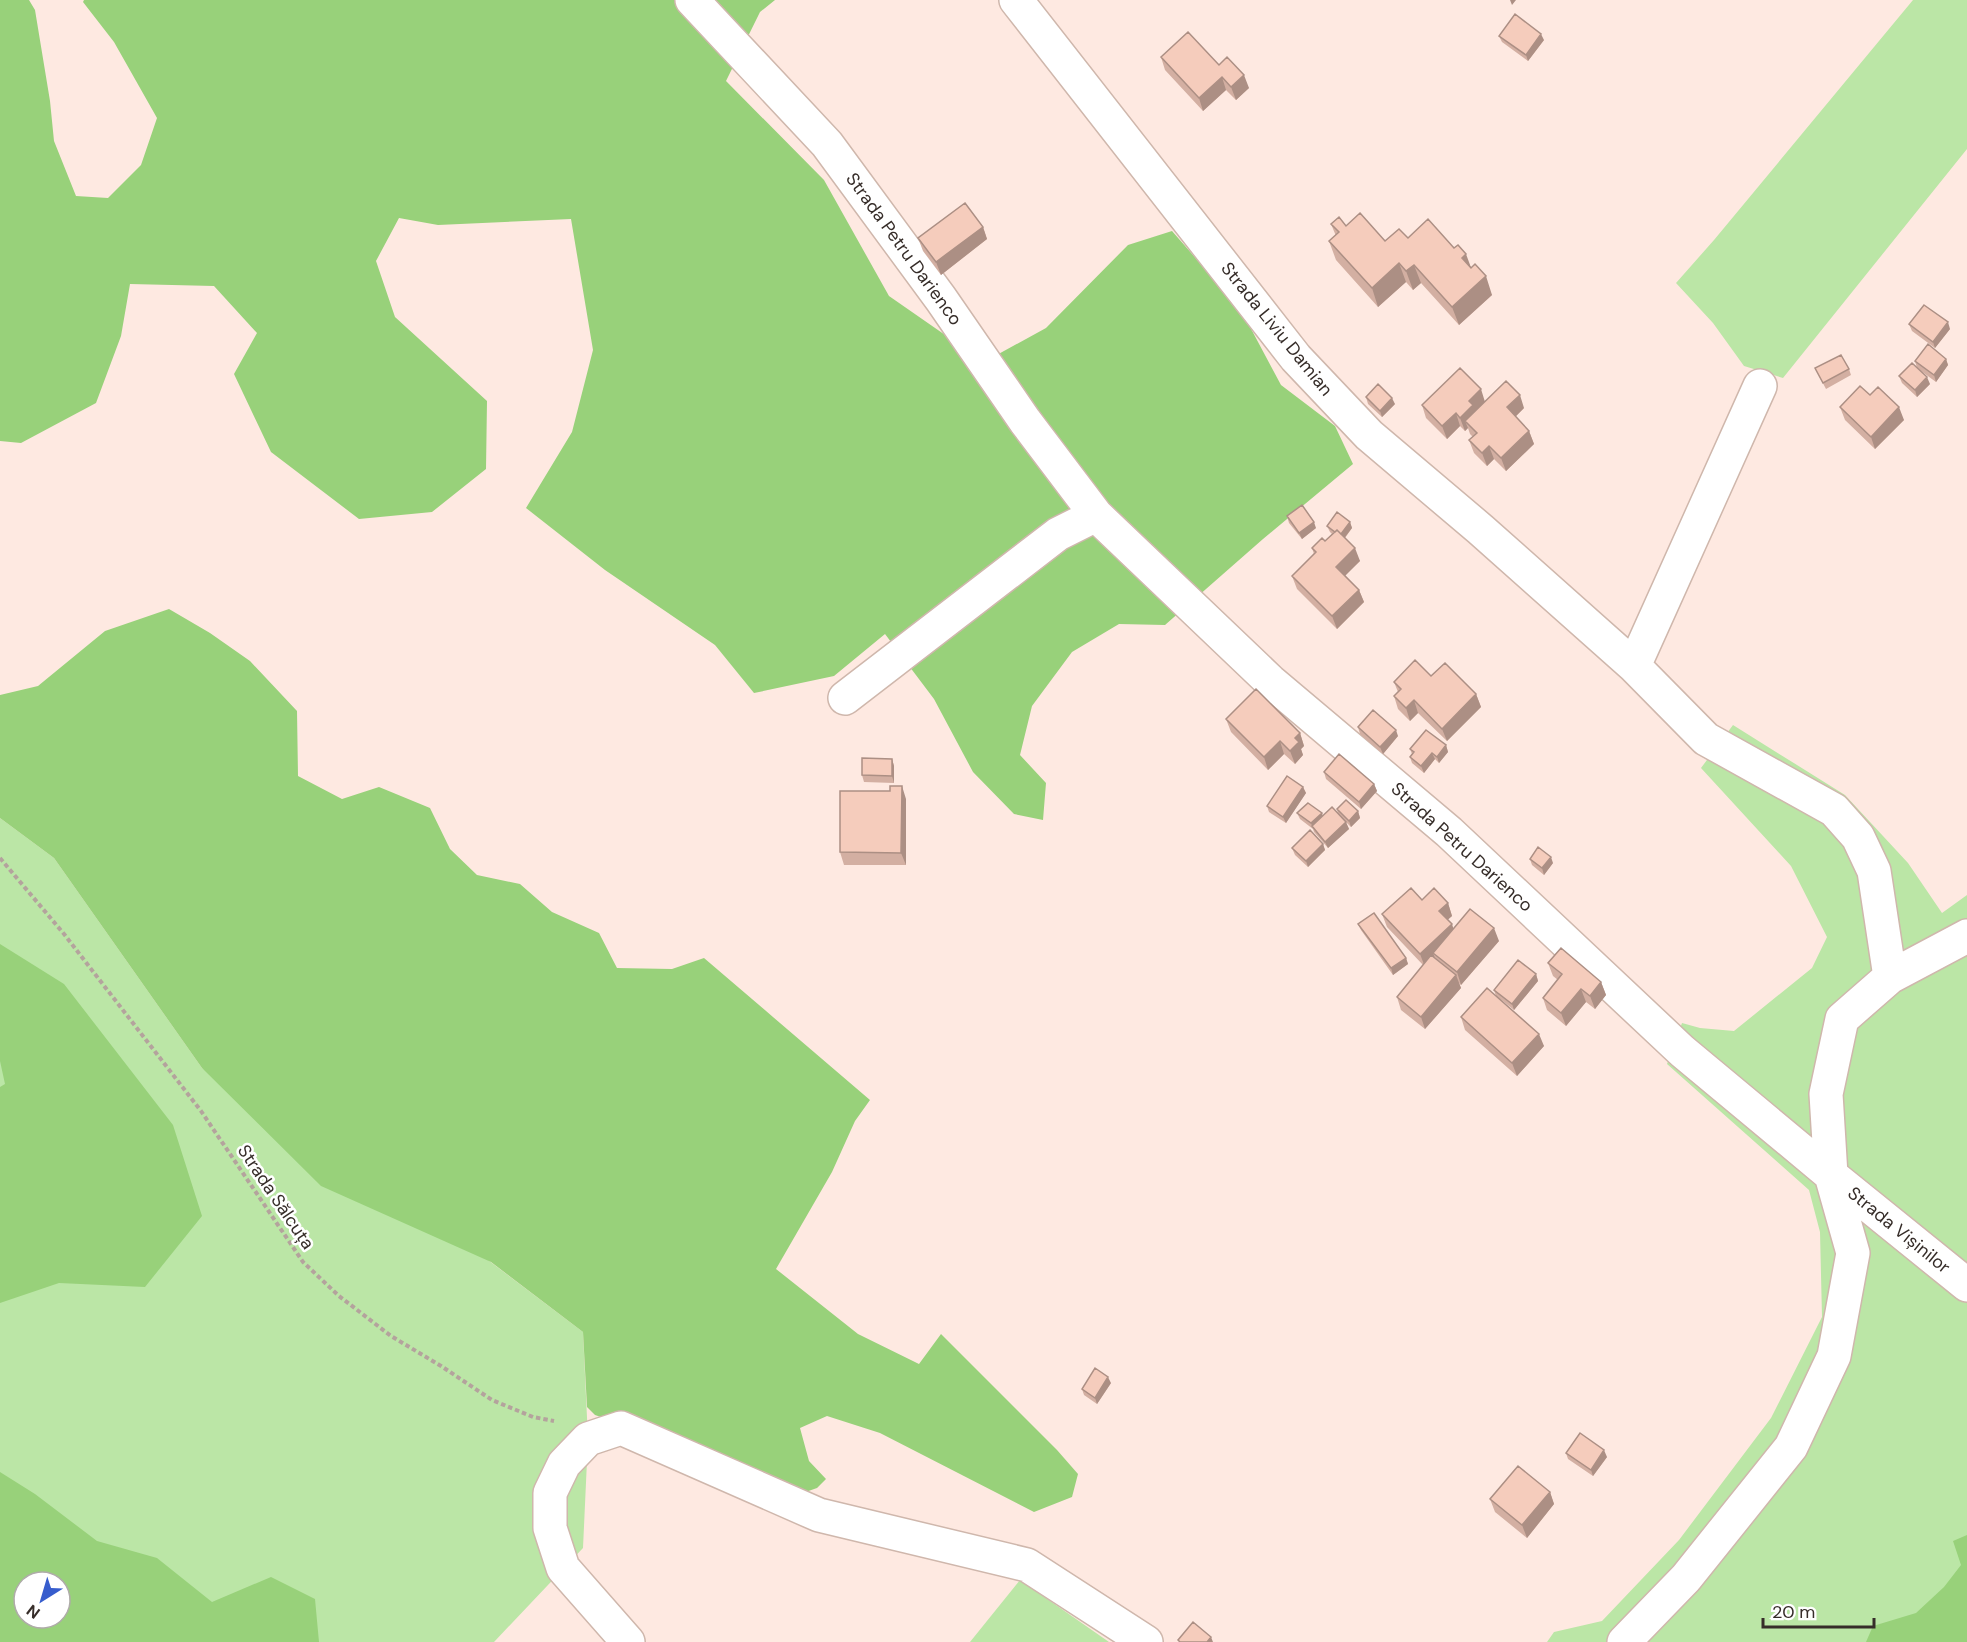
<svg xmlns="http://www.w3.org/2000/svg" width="1967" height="1642" viewBox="0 0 1967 1642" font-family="'DM Sans',sans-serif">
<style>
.green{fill:#bbe6a6;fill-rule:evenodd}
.forest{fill:#98d17a;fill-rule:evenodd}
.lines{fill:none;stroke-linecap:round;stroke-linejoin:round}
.minor-casing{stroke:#cfb7ac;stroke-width:36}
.path{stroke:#b4a39d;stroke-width:4;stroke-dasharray:4.5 3;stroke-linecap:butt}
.minor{stroke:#fff;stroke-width:33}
.wall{fill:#d3afa2}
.shaded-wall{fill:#ac8f84}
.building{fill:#f5ccbc;stroke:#ac8f84;stroke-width:1.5}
.labels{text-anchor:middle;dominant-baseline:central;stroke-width:5;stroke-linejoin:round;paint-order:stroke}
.street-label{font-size:18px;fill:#362d29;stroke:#fff}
</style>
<rect width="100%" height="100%" fill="#fee9e1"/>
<path class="green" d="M1913 0H1967V149L1783 378 1744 366 1713 323 1676 283 1714 240Z
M1733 725 1845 795 1908 863 1942 913 1967 895V1642H1547L1554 1632 1602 1621 1679 1540 1771 1418 1822 1317 1820 1232 1809 1190 1667 1064 1682 1023 1700 1028 1734 1031 1812 968 1827 937 1791 866 1701 768Z
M0 818 54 858 202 1068 484 1257 583 1332 588 1439 583 1548 494 1642H0ZM24 1582H60V1618H24Z
M1020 1580 1109 1642H970Z"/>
<path class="forest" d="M0 0H29L35 10 50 101 54 141 76 196 108 198 141 165 157 118 114 42 83 2 84 0H775L760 12 726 81 824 180 889 296 984 362 1046 328 1128 245 1172 231 1241 310 1281 385 1335 426 1353 464 1263 539 1165 625 1119 624 1072 652 1032 706 1020 755 1046 783 1043 820 1014 814 973 772 934 699 885 634 834 676 754 693 715 645 605 570 526 508 572 432 593 350 571 219 438 225 399 218 376 261 395 317 487 401 486 469 432 512 359 519 271 452 234 374 257 333 214 286 130 284 121 336 96 403 21 443 0 441Z
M169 609 210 633 250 661 297 711 298 776 342 799 379 787 430 808 450 849 477 875 520 884 552 912 599 933 617 968 672 969 704 958 870 1100 855 1121 832 1172 776 1269 858 1334 919 1364 941 1334 1057 1450 1078 1474 1072 1497 1034 1512 880 1433 827 1416 800 1428 809 1461 826 1479 817 1488 800 1494 736 1463 595 1415 587 1407 583 1332 491 1262 321 1186 202 1068 54 858 0 818V695L38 686 105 631Z
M0 944 64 984 173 1125 202 1216 145 1287 59 1283 0 1303V1087L5 1084 0 1061Z
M0 1472 35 1494 97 1541 157 1558 212 1602 271 1577 315 1599 319 1642H0ZM24 1582H60V1618H24Z
M1967 1535V1642H1866L1873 1626 1916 1613 1944 1587 1961 1565 1953 1541Z"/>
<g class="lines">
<g class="minor-casing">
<path id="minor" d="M692 0 827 144 941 299 1025 421 1096 515 1270 681 1449 832 1682 1051 1831 1175 1967 1285
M1016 0 1296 358 1369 435 1480 529 1634 666 1706 739 1834 810 1858 837 1874 871 1890 977
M1634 666 1760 386
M845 698 1058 534 1096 515
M628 1642 563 1568 550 1528V1493L564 1464 588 1439 621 1428 819 1515 1027 1565 1146 1642
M1624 1642 1686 1578 1791 1447 1834 1356 1853 1253 1831 1175 1826 1094 1842 1019 1890 977 1967 936"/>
</g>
<path class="path" d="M0 858 64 934 201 1111 303 1262 339 1296 391 1336 441 1366 492 1400 533 1417 554 1421"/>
<use href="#minor" class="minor"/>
</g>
<path class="wall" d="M1499 36 1544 40 1528 61 1502 42Z
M1161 57 1219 65 1249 88 1236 100 1226 90 1203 111 1165 70Z
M1331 224 1346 226 1385 241 1408 238 1471 267 1492 295 1459 325 1421 283 1413 290 1406 282 1378 307 1336 260 1329 241 1336 236Z
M983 227 987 239 941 275 923 251 918 238Z
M1909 324 1950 329 1935 348 1912 331Z
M1946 359 1948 365 1936 382 1917 368 1915 361Z
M1815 368 1849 369 1851 375 1826 389Z
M1899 376 1930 384 1917 397 1902 383Z
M1870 395 1904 420 1875 449 1845 420 1840 407Z
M1366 397 1395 404 1382 417 1368 404Z
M1485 401 1524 408 1515 417 1529 431 1534 444 1506 471 1494 459 1487 466 1474 453 1469 440 1473 437 1470 434 1468 428 1465 431 1460 426 1447 439 1426 418 1422 405Z
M1287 516 1316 528 1302 539 1289 523Z
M1350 522 1352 528 1345 538 1360 561 1345 575 1359 590 1364 602 1337 629 1297 589 1292 576 1314 554 1312 548 1325 541 1332 534 1330 532 1327 526Z
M1431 676 1476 694 1481 707 1447 741 1418 713 1410 721 1398 709 1394 696 1398 692 1394 682Z
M1226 719 1300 733 1304 746 1301 749 1303 755 1295 764 1284 754 1268 770 1231 732Z
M1358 727 1398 736 1383 754 1360 734Z
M1446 745 1448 752 1439 763 1435 759 1424 773 1412 763 1410 757 1412 754 1410 749Z
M892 759 894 766V783L864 782 862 775Z
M1324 772 1374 784 1377 791 1361 809 1326 779Z
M1303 787 1306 793 1286 823 1269 812 1267 806Z
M906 799V865H844L840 852Z
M1337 809 1358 811 1360 818 1351 827 1345 821 1349 829 1328 848 1314 832 1313 829 1300 819 1297 813H1322V816L1338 814Z
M1323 844 1325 850 1308 867 1295 855 1292 848Z
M1530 859 1553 863 1544 875 1532 865Z
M1422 900 1448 903 1452 916 1447 920 1453 929 1499 941 1461 985 1459 983 1461 988 1425 1029 1401 1010 1397 997 1423 965 1387 927 1382 914Z
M1358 924 1406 958 1408 964 1393 975 1361 930Z
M1548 963 1601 982 1606 995 1595 1009 1586 1002 1566 1026 1547 1010 1543 998 1558 980 1553 976Z
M1536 974 1538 981 1514 1010 1499 998 1544 1046 1517 1076 1465 1030 1461 1017 1496 996 1494 990Z
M1111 1383 1097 1404 1084 1395 1082 1389Z
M1566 1453 1607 1457 1593 1476 1568 1459Z
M1550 1492 1554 1504 1527 1538 1495 1512 1490 1499Z"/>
<path class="shaded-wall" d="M1510 0H1516L1512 5Z
M1541 34 1544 40 1528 61 1526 55Z
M1244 75 1249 88 1236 100 1231 87Z
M1222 77 1226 90 1203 111 1199 98Z
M983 227 987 239 941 275 936 262Z
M1466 254 1473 273 1462 258Z
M1399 263 1406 282 1378 307 1372 288Z
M1414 265 1421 283 1413 290 1406 271Z
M1486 276 1492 295 1459 325 1452 307Z
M1948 322 1950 329 1935 348 1933 342Z
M1946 359 1948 365 1936 382 1934 375Z
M1927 377 1930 384 1917 397 1915 390Z
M1481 389 1485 402 1465 421 1468 428 1465 431 1460 418 1469 401Z
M1520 395 1524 408 1512 420 1507 407Z
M1392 398 1395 404 1382 417 1380 411Z
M1899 407 1904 420 1875 449 1871 437Z
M1456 413 1460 426 1447 439 1442 426Z
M1529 431 1534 444 1506 471 1501 458Z
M1489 446 1494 459 1487 466 1482 453Z
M1314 522 1316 528 1302 539 1299 533Z
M1350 522 1352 528 1342 541 1340 535Z
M1355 548 1360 561 1341 580 1336 567Z
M1359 590 1364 602 1337 629 1332 616Z
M1476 694 1481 707 1447 741 1442 729Z
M1414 700 1418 713 1410 721 1406 708Z
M1396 730 1398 736 1383 754 1380 747Z
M1300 733 1304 746 1301 749 1303 755 1295 764 1290 751 1295 738Z
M1280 741 1284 754 1268 770 1264 757Z
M1446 745 1448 752 1439 763 1437 757Z
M1432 753 1435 759 1424 773 1421 766Z
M892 759 894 766V783L892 776Z
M1374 784 1377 791 1361 809 1359 802Z
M902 786 906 799V865L901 853Z
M1303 787 1306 793 1286 823 1283 817Z
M1358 811 1360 818 1351 827 1349 821Z
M1322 813 1324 820 1312 826 1311 823Z
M1346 822 1349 829 1328 848 1325 842Z
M1323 844 1325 850 1308 867 1306 861Z
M1551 857 1553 863 1544 875 1542 868Z
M1448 903 1452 916 1443 924 1439 911Z
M1452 924 1456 937 1433 953 1435 958 1425 967 1420 954Z
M1494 928 1499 941 1461 985 1457 972Z
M1406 958 1408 964 1393 975 1391 968Z
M1536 974 1538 981 1514 1010 1512 1004Z
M1456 975 1461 988 1425 1029 1421 1017Z
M1601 982 1606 995 1595 1009 1590 996Z
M1581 989 1586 1002 1566 1026 1561 1013Z
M1539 1034 1544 1046 1517 1076 1512 1063Z
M1108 1377 1111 1383 1097 1404 1095 1398Z
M1604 1450 1607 1457 1593 1476 1591 1470Z
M1550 1492 1554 1504 1527 1538 1522 1525Z
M1211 1637 1213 1642H1207Z"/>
<path class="building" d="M1515 14 1541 34 1526 55 1499 36Z
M1188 32 1219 65 1227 57 1244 75 1231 87 1222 77 1199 98 1161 57Z
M965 203 983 227 936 262 918 238Z
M1360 213 1385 241 1399 229 1408 238 1428 219 1454 248 1458 245 1466 254 1462 258 1471 268 1475 264 1486 276 1452 307 1414 265 1406 271 1399 263 1372 288 1329 241 1339 232 1331 224 1339 217 1346 226Z
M1924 305 1948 322 1933 342 1909 324Z
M1928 344 1946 359 1934 375 1915 361Z
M1841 355 1849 369 1823 383 1815 368Z
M1912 363 1927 377 1915 390 1899 376Z
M1460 368 1481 389 1469 401 1473 405 1460 418 1456 413 1442 426 1422 405Z
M1506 381 1520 395 1507 407 1529 431 1501 458 1489 446 1482 453 1469 440 1477 433 1465 421Z
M1378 384 1392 398 1380 411 1366 397Z
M1860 386 1870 395 1878 387 1899 407 1871 437 1840 407Z
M1302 505 1314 522 1299 533 1287 516Z
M1337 512 1350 522 1341 534 1337 530 1335 532 1327 526Z
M1337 530 1355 548 1336 567 1359 590 1332 616 1292 576 1316 552 1312 548 1322 538 1325 541Z
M1415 660 1431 676 1445 663 1476 694 1442 729 1414 700 1406 708 1394 696 1401 689 1394 682Z
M1256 689 1300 733 1295 738 1299 742 1290 751 1280 741 1264 757 1226 719Z
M1373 710 1396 730 1380 747 1358 727Z
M1426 730 1446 745 1437 757 1432 753 1421 766 1410 757 1414 752 1410 749Z
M1339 754 1374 784 1359 802 1324 772Z
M862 758 892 759V776L862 775Z
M1287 776 1303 787 1283 817 1267 806Z
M890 786H902L901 853 840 852V791H890Z
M1346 800 1358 811 1349 821 1337 809Z
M1308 803 1322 813 1311 823 1297 813Z
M1332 807 1346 822 1325 842 1312 826Z
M1310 830 1323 844 1306 861 1292 848Z
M1538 847 1551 857 1542 868 1530 859Z
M1411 888 1422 900 1434 888 1448 903 1439 911 1452 924 1420 954 1382 914Z
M1470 909 1494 928 1457 972 1433 953Z
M1374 913 1406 958 1391 968 1358 924Z
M1561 948 1601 982 1590 996 1581 989 1561 1013 1543 998 1562 974 1548 963Z
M1431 955 1456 975 1421 1017 1397 997Z
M1518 960 1536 974 1512 1004 1494 990Z
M1487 988 1539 1034 1512 1063 1461 1017Z
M1095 1368 1108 1377 1095 1398 1082 1389Z
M1580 1433 1604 1450 1591 1470 1566 1453Z
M1518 1466 1550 1492 1522 1525 1490 1499Z
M1193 1622 1211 1637 1207 1642H1180L1178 1640Z"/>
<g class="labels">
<g class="street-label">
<text transform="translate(904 249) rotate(54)">Strada Petru Darienco</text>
<text transform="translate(1277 329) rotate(51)">Strada Liviu Damian</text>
<text transform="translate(1462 847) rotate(42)">Strada Petru Darienco</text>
<text transform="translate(276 1197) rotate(56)">Strada Sălcuța</text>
<text transform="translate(1899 1230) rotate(39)">Strada Vișinilor</text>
</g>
</g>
<g transform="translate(42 1600) rotate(217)"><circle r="28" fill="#ffffff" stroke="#afaba9" stroke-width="1.5"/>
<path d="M0-4.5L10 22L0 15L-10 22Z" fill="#375dcd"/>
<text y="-9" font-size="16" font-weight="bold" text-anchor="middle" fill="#362d29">N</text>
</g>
<path d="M1763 1618v9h111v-9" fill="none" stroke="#362d29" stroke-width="3"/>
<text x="1772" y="1618" font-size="18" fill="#362d29" stroke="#ffffff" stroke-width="4.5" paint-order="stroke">20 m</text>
</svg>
